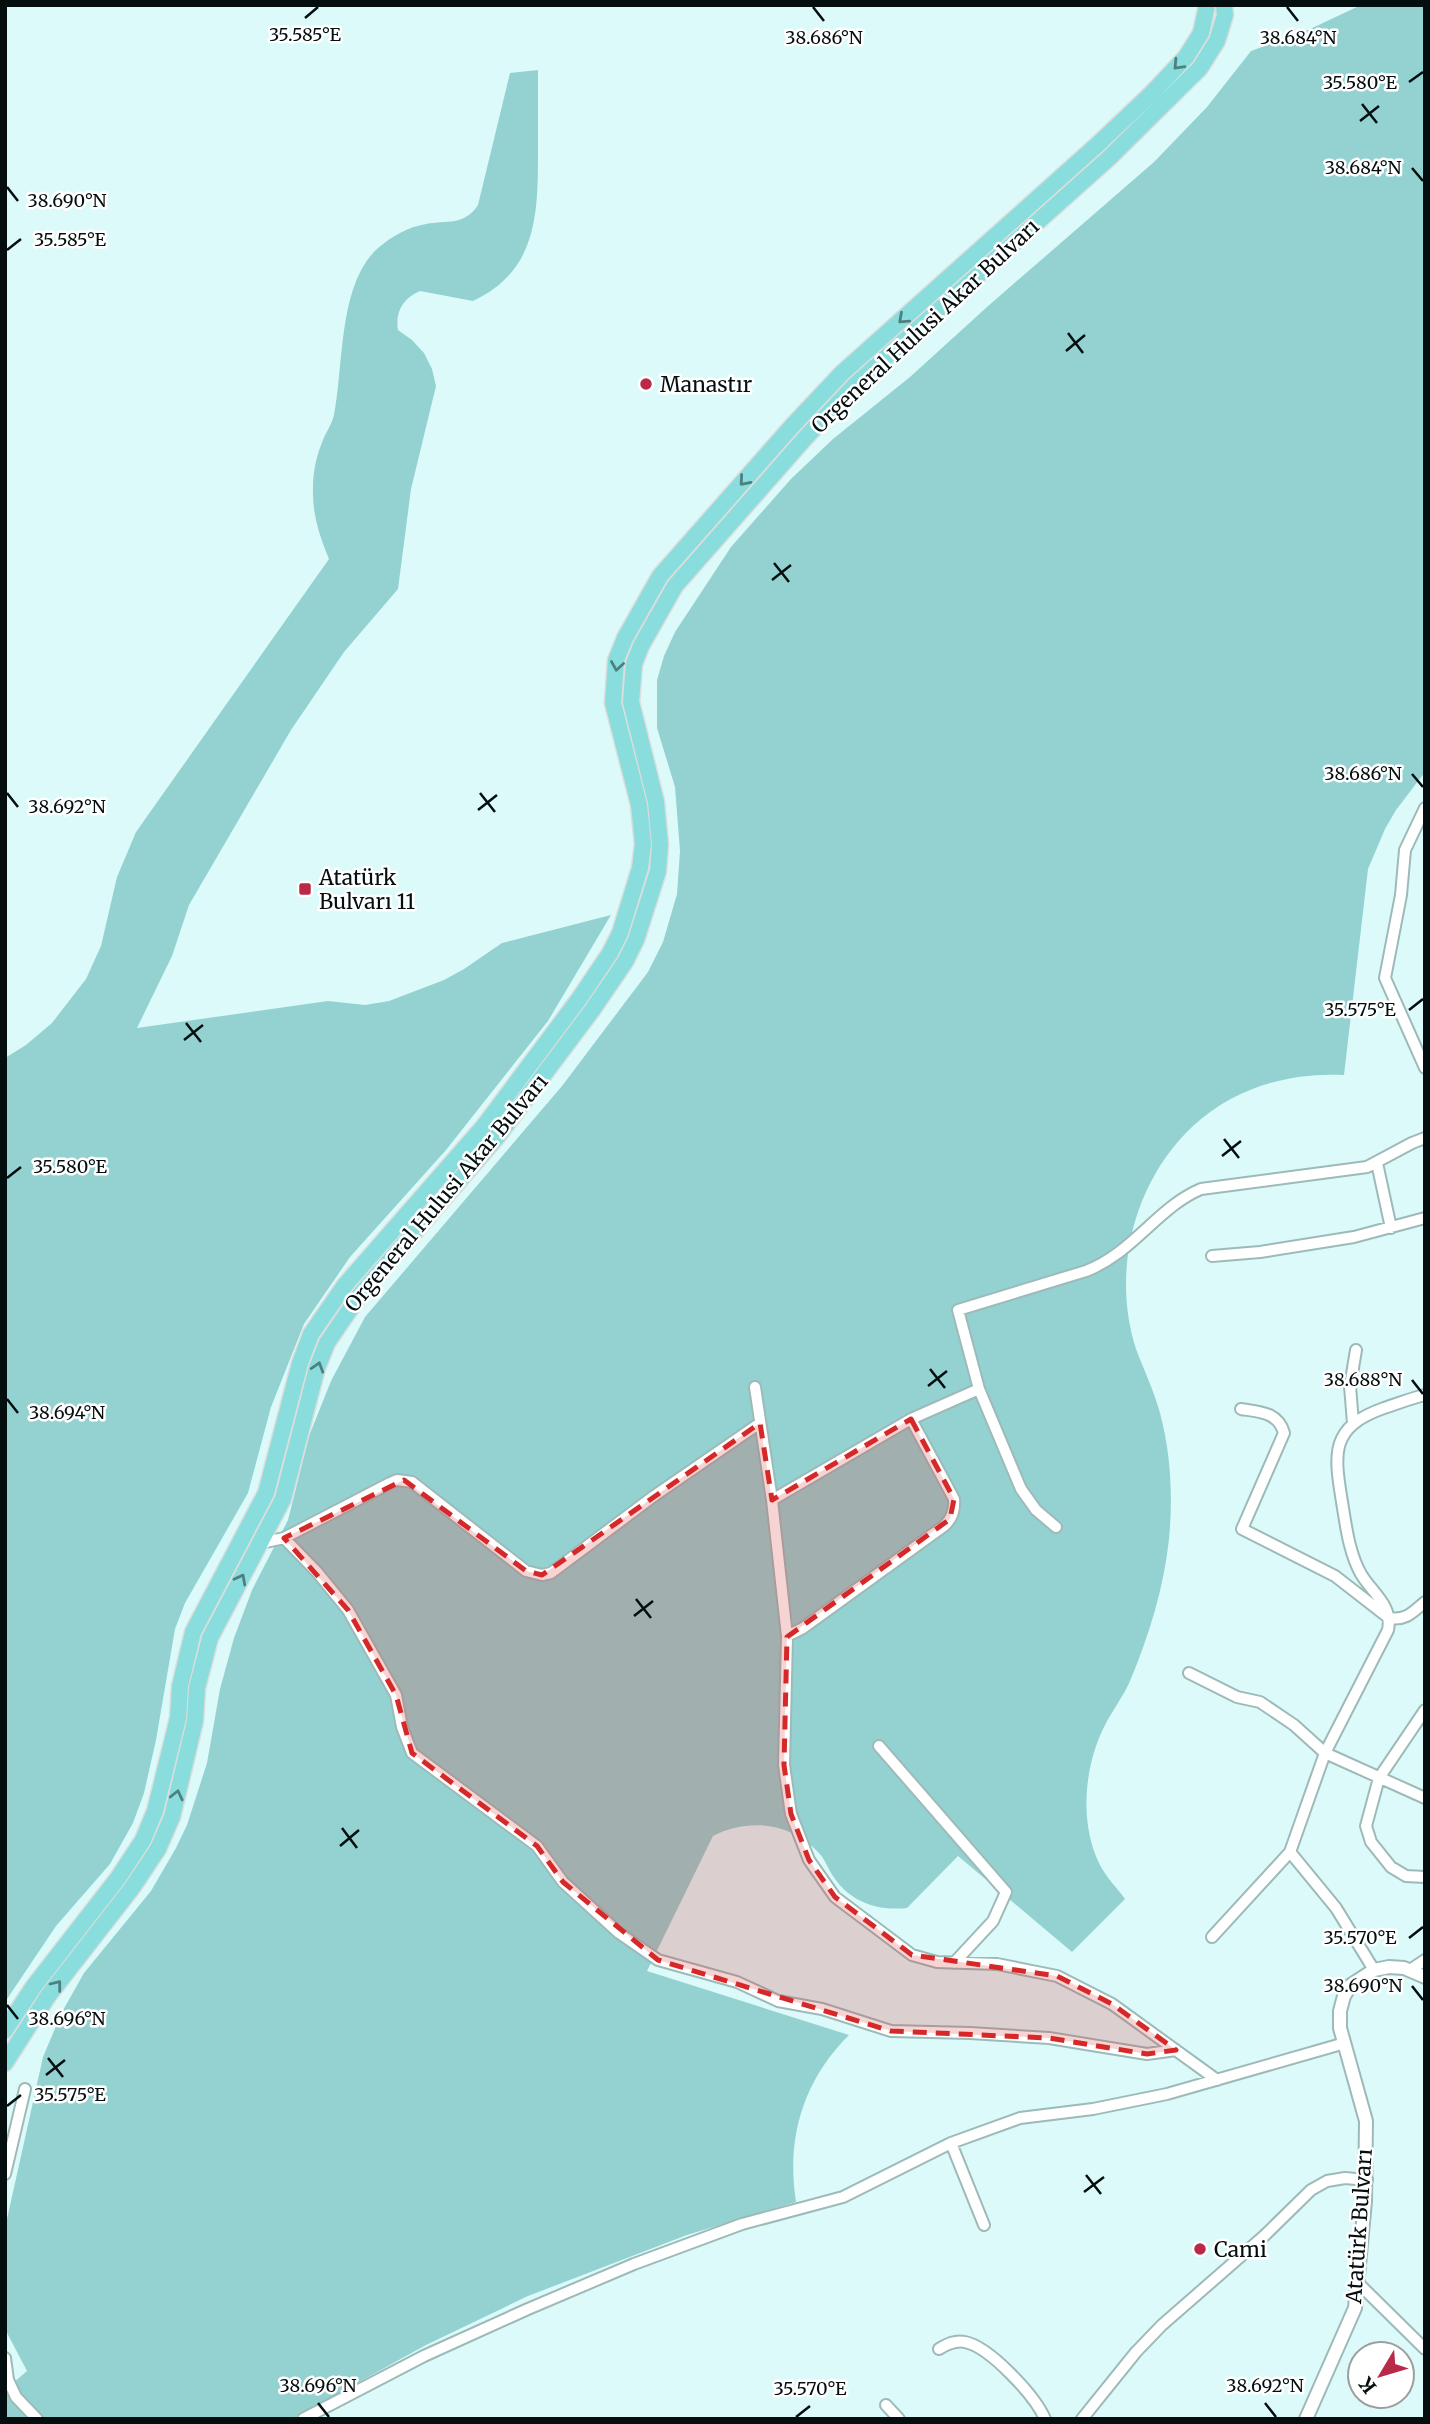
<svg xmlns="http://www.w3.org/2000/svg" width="1430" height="2424" viewBox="0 0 1430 2424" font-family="Merriweather,serif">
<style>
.green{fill:#94d2d1}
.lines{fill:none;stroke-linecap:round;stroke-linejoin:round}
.minor-casing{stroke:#9dbab9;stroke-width:14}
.tertiary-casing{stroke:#9dbab9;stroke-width:16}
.primary-casing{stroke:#dcdddd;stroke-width:19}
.minor{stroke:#fff;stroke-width:10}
.tertiary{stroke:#fff;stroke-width:12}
.primary{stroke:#89dddd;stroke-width:16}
.oneway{stroke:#4e8080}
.marked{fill:#d62828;fill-opacity:0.2;stroke:#d62828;stroke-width:5;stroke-dasharray:14 9;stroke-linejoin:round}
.ticks{fill:none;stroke:#050e0e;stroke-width:2.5}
.poi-dot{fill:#ba2948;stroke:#fff;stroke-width:2.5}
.labels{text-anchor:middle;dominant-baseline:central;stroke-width:5;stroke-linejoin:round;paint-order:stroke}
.street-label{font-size:21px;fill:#050e0e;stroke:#fff}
.poi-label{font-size:21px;fill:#050e0e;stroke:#fff;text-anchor:start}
.ticks-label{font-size:18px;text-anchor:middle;fill:#050e0e;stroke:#fff;stroke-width:5;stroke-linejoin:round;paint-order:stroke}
</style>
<rect width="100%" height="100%" fill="#dcfaf9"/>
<path class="green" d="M1361 5H1425V772L1396 810 1385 829 1368 869 1344 1075C1289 1072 1234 1088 1193 1126 1134 1181 1111 1271 1136 1349 1144 1370 1154 1391 1160 1413 1171 1454 1173 1497 1169 1539 1164 1587 1149 1636 1130 1681 1123 1697 1112 1711 1104 1727 1084 1767 1079 1824 1100 1865 1106 1877 1117 1888 1125 1899L1072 1952 958 1856 907 1908C879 1911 852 1903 835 1879 828 1870 826 1860 818 1852 790 1822 748 1818 713 1836L647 1971 849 2035C803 2081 786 2138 796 2202L687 2235 528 2296 426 2345 292 2419H5V2390L27 2371 5 2329V2228L43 2057 62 2012 84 1973 151 1891 176 1848 187 1825 207 1763 220 1689 234 1638 252 1590 288 1520 309 1436 331 1381 365 1317 562 1086 648 972 663 942 677 894 680 851 675 787 657 728V680L664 656 675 632 731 547 791 479 833 439 910 377 987 307 1154 162 1207 107 1251 51 1308 30Z
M538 70C538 99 538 128 538 157 538 218 535 272 473 301L420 291C403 298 395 312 398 330L412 340 424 353 432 369 436 386 411 489 398 589 344 652 291 730 189 905 172 956 137 1028 328 1001 365 1005 389 1001 444 980 464 969 502 943 611 915 548 1021 446 1150 350 1257 304 1324 271 1407 248 1493 185 1603 175 1629 156 1740 144 1793 133 1823 110 1864 56 1926 5 2002V1058L26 1045 52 1023 86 979 101 946 117 877 136 832 329 559C319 535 312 513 313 487 313 471 317 454 323 440 326 432 332 424 334 415 344 364 338 284 378 248 392 236 408 227 426 224 447 220 464 226 478 205L510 73Z"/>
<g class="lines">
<g class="minor-casing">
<path id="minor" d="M1425 808 1405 850 1401 895 1385 978 1425 1068
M1377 1163 1391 1228
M1212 1256 1260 1252 1354 1237 1425 1218
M755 1387 772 1500 787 1636 784 1765 791 1814 809 1860 835 1897 912 1955 937 1962 997 1964 1057 1976 1112 2004 1217 2080
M1241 1409C1260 1412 1278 1412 1284 1433L1242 1529 1335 1576 1389 1618C1406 1621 1413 1612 1425 1602
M1353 1423 1350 1386 1356 1350
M772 1500 911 1419 979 1389
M1056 1527 1036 1510 1021 1489 979 1389 958 1310 1086 1271C1133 1253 1158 1207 1201 1189L1367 1167 1412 1143 1425 1138
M284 1538 317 1572 348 1610 396 1695 402 1727 412 1753 537 1846 563 1882 619 1933 658 1960 737 1982 778 2001 822 2009 891 2031 970 2033 1049 2038 1147 2054 1176 2050
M261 1543 284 1538 390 1483 397 1480 412 1482 526 1571 542 1575 551 1573 654 1496 760 1423
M787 1636 803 1628 944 1526C952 1519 955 1510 954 1499L911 1419
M1189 1673 1237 1697 1260 1702 1294 1725 1325 1753 1425 1798
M1425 1710 1379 1778 1366 1826 1371 1842 1391 1867 1406 1876 1425 1877
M879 1746 1006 1892 993 1921 954 1963
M1290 1852 1336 1908 1374 1970
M1212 1937 1290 1852 1325 1753 1388 1630C1393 1605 1372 1593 1361 1574 1349 1553 1346 1526 1342 1502 1334 1453 1330 1427 1384 1408 1397 1404 1411 1398 1425 1395
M1410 1970 1425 1960
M951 2143 984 2225
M5 2174 25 2089
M1357 2282 1425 2349
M939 2349C947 2344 955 2340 965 2342 990 2347 1035 2396 1045 2419
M5 2358 8 2380 16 2397 37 2419
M886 2405 899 2419
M303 2419 424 2356 528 2309 634 2264 742 2224 843 2197 951 2143 1020 2118 1093 2109 1167 2094 1345 2043
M1082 2419 1136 2352 1162 2325 1264 2236 1311 2190 1327 2181 1345 2178 1367 2180"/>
</g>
<g class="tertiary-casing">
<path id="tertiary" d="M1306 2419 1355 2308 1365 2201 1366 2121 1340 2028V2011L1344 1996 1351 1985 1374 1970 1389 1967 1404 1968 1425 1977"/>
</g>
<g class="primary-casing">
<path id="primary" d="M5 2030 34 1986 118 1878 143 1840 155 1811 178 1718 180 1686 193 1632 266 1493 300 1363 311 1334 345 1285 484 1126 579 999 610 953 620 933 640 868 643 844 639 805 613 703 616 660 625 638 660 576 793 425 842 373 1097 145 1151 94 1186 57 1201 33 1207 5
M5 2063 48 1996 132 1888 158 1849 172 1817 195 1721 197 1688 210 1638 283 1499 317 1368 327 1343 359 1296 497 1137 593 1009 625 962 636 940 658 871 660 845 656 802 631 702 634 664 641 646 675 586 806 437 855 385 1109 158 1200 68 1217 41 1225 15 1224 5"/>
</g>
<use href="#minor" class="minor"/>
<use href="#tertiary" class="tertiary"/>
<use href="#primary" class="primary"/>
</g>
<defs><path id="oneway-chevron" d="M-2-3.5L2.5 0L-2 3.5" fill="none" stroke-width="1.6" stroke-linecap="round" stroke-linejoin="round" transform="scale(1.75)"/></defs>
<g class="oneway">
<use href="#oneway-chevron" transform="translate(1178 65) rotate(133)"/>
<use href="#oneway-chevron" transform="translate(903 319) rotate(138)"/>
<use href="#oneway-chevron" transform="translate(744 481) rotate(131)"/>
<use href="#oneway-chevron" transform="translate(617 666) rotate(99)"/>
<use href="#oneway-chevron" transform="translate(318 1367) rotate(-73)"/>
<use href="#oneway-chevron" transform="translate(241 1579) rotate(-62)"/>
<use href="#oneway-chevron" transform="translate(177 1795) rotate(-77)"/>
<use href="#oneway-chevron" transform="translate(57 1985) rotate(-52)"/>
</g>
<path class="marked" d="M911 1419 954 1499 950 1519 787 1637 784 1765 791 1814 809 1860 835 1897 912 1955 1057 1976 1112 2004 1176 2050 1147 2054 1049 2038 891 2031 658 1960 563 1882 537 1846 412 1753 396 1695 348 1610 284 1538 404 1480 526 1571 542 1575 760 1423 772 1500Z"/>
<path class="ticks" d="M813 7 824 21M1287 7 1298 21M305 18 318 7M1409 82 1423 72M1362 104 1377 123M1360 121 1379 106M1412 168 1423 181M7 187 18 201M7 250 21 239M1068 333 1083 353M1066 351 1085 335M774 563 789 582M772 580 791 565M1412 774 1423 787M7 793 18 807M480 793 495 812M478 810 497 795M1409 1010 1423 999M186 1023 201 1042M184 1040 203 1025M1224 1139 1239 1158M1222 1156 1241 1141M7 1178 21 1167M930 1369 945 1388M1412 1380 1423 1394M928 1386 947 1371M7 1399 18 1413M636 1599 651 1618M634 1616 653 1601M342 1828 357 1848M340 1846 359 1830M1409 1938 1423 1927M1412 1986 1423 2000M7 2005 18 2019M48 2058 63 2077M46 2075 65 2060M7 2106 21 2095M1086 2175 1101 2194M1084 2192 1104 2177M318 2403 329 2417M1265 2403 1276 2417M796 2417 810 2406"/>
<g class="poi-dot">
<circle cx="646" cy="384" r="7"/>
<rect x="298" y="882" width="14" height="14" rx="3.5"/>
<circle cx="1200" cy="2249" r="7"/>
</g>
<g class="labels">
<g class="street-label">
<text transform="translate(925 326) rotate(-43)">Orgeneral Hulusi Akar Bulvarı</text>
<text transform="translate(446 1193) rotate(-50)">Orgeneral Hulusi Akar Bulvarı</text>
<text transform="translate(1359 2226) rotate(-86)">Atatürk Bulvarı</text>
</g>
<g class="poi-label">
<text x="660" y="384">Manastır</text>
<text x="319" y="877">Atatürk<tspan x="319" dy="24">Bulvarı 11</tspan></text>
<text x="1214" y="2249">Cami</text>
</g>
</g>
<g class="ticks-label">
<text x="305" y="41">35.585°E</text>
<text x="1298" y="44">38.684°N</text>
<text x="824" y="44">38.686°N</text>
<text x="1360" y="89">35.580°E</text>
<text x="1363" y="174">38.684°N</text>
<text x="67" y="207">38.690°N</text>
<text x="70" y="246">35.585°E</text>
<text x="1363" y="780">38.686°N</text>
<text x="67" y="813">38.692°N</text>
<text x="1360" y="1016">35.575°E</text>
<text x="70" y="1173">35.580°E</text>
<text x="1363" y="1386">38.688°N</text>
<text x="67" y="1419">38.694°N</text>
<text x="1360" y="1944">35.570°E</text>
<text x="1363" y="1992">38.690°N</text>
<text x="67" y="2025">38.696°N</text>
<text x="70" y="2101">35.575°E</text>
<text x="318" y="2392">38.696°N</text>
<text x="1265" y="2392">38.692°N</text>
<text x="810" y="2395">35.570°E</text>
</g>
<rect width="1430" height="2424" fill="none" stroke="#050e0e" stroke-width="14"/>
<g transform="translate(1381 2375) rotate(232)"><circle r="33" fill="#ffffff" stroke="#9b9f9f" stroke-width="2"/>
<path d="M0-5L12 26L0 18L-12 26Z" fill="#ba2948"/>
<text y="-10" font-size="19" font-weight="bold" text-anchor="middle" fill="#050e0e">K</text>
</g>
</svg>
